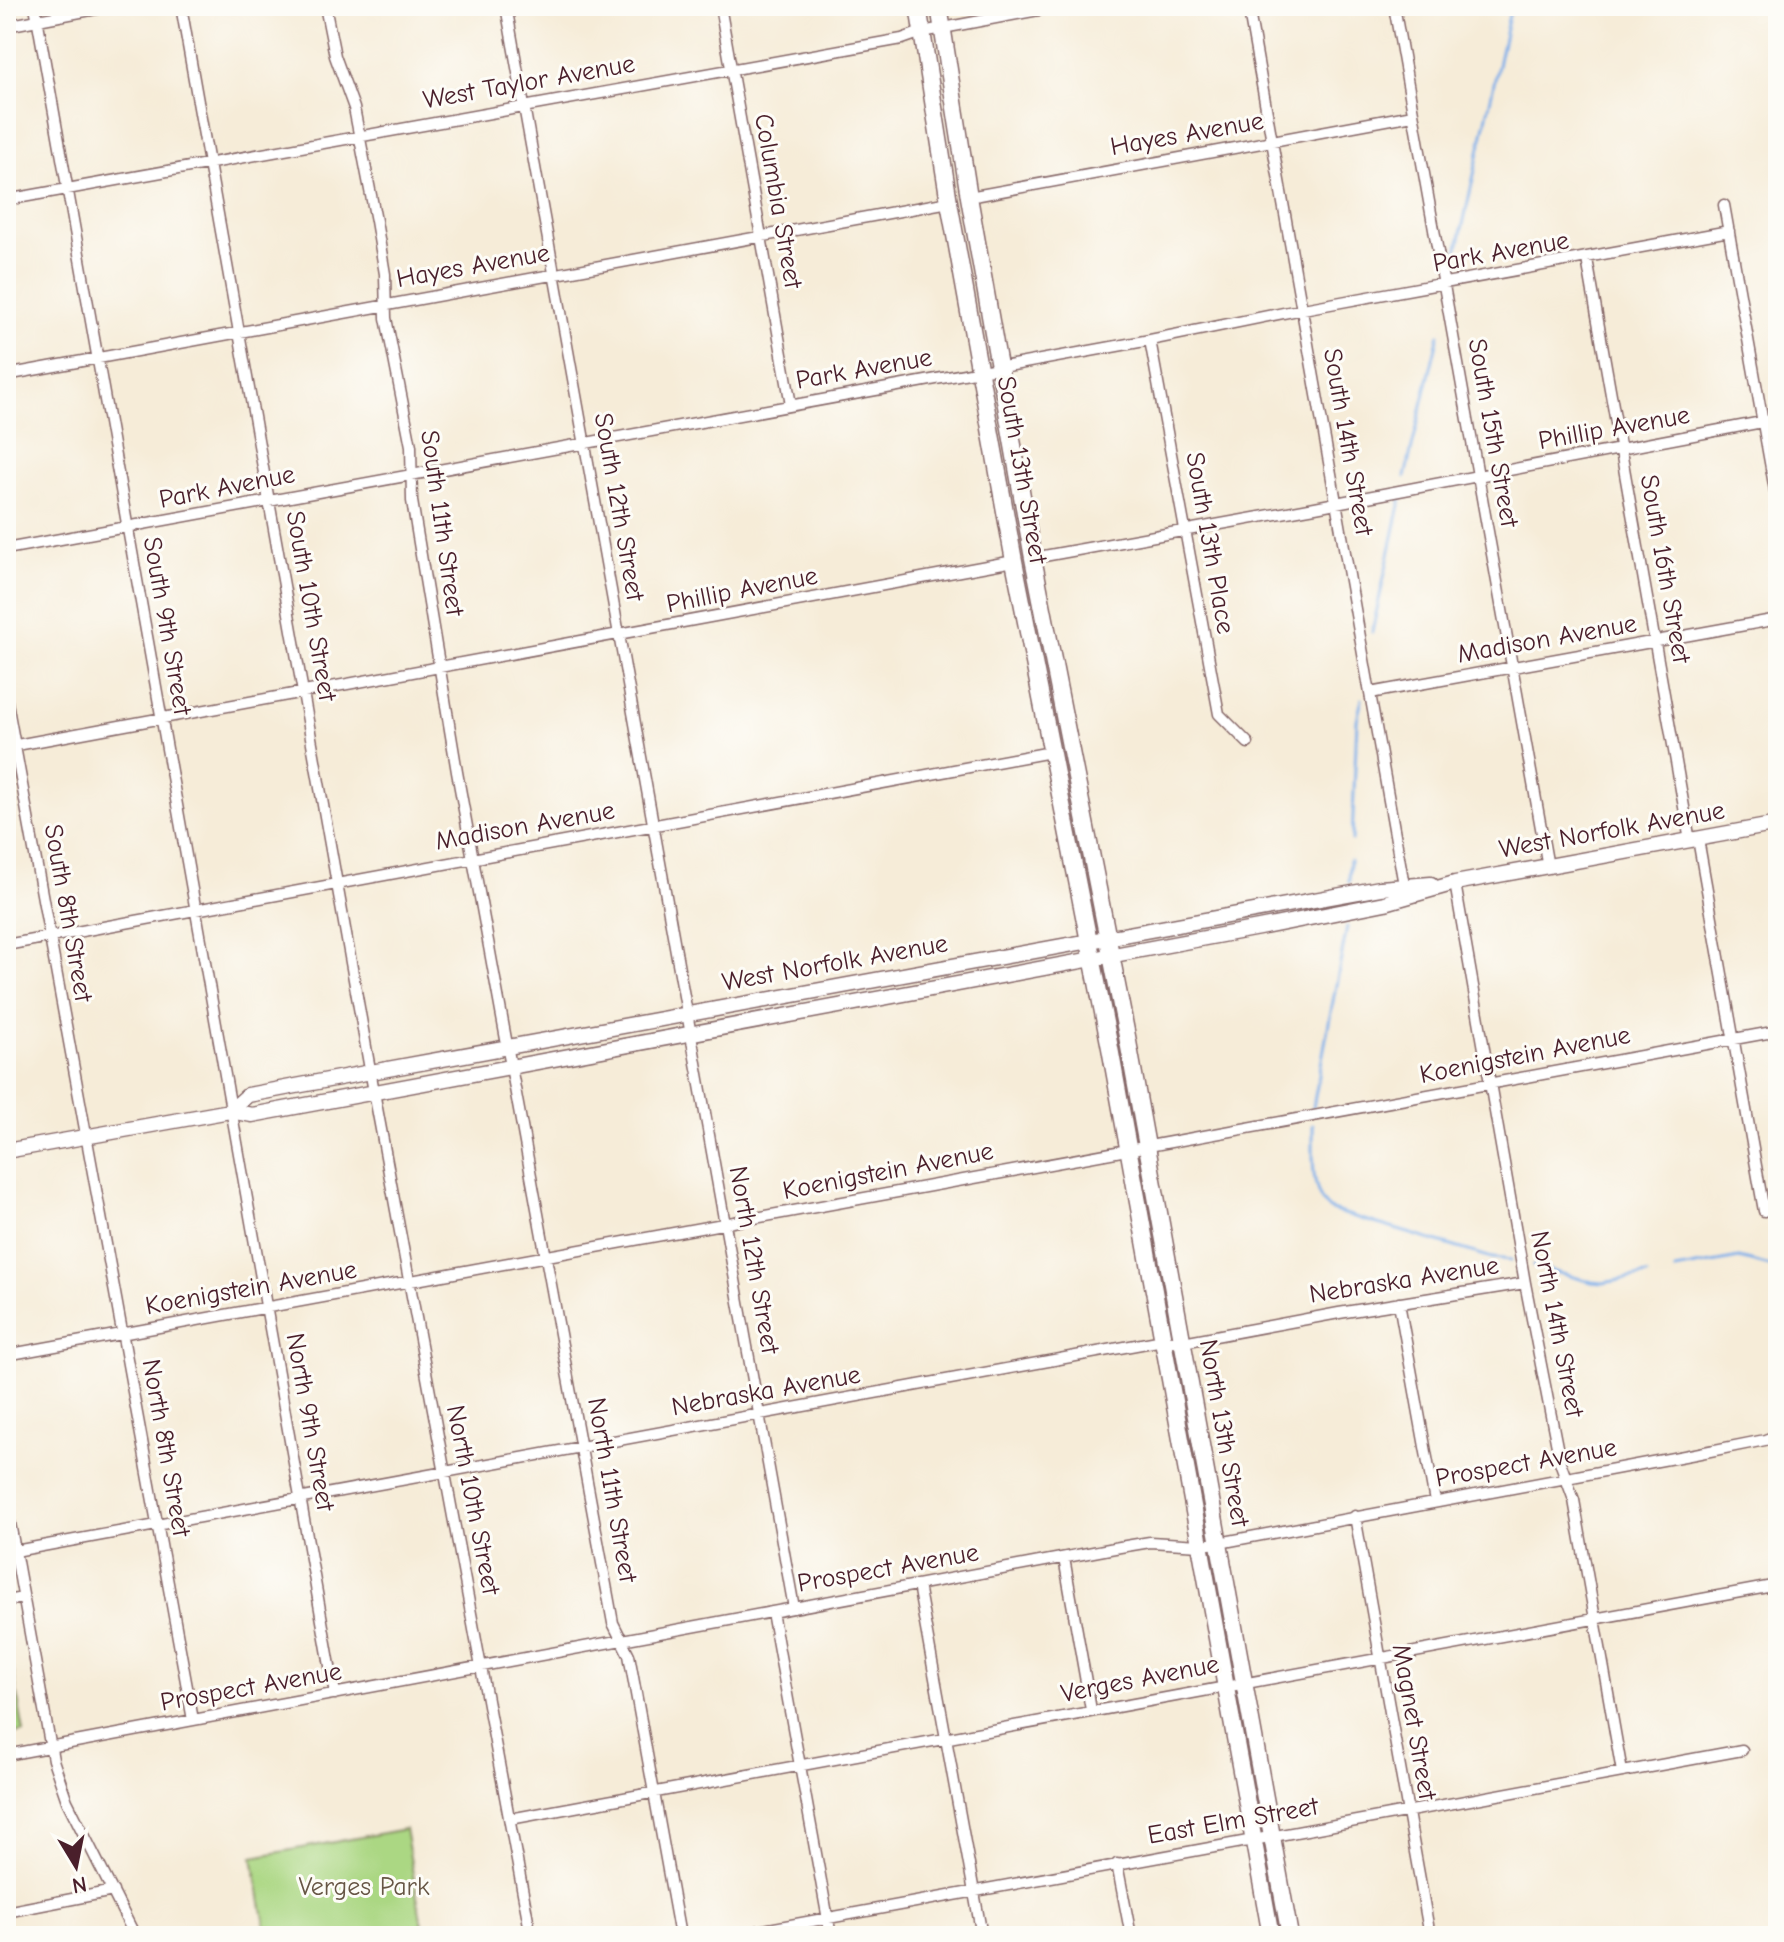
<svg xmlns="http://www.w3.org/2000/svg" width="1784" height="1942" viewBox="0 0 1784 1942" font-family="'Comic Neue',sans-serif">
<style>
.green{fill:#abd783;stroke:#7a7b57;stroke-width:2}
.lines{fill:none;stroke-linecap:round;stroke-linejoin:round}
.stream{stroke:#7eafe9;stroke-width:3}
.minor-casing{stroke:#866768;stroke-width:13}
.major-casing{stroke:#866768;stroke-width:17}
.highway-casing{stroke:#866768;stroke-width:19}
.minor{stroke:#fff;stroke-width:10}
.major{stroke:#fff;stroke-width:14}
.highway{stroke:#fff;stroke-width:16}
.labels{text-anchor:middle;dominant-baseline:central;stroke-width:6;stroke-linejoin:round;paint-order:stroke}
.street-label{font-size:26px;fill:#4a1f2b;stroke:#fdfcf7}
.park-label{font-size:26px;fill:#675645;stroke:#fdfcf7}
</style>
<rect width="100%" height="100%" fill="#fdfcf7"/>
<filter id="ink" filterUnits="userSpaceOnUse"><feTurbulence type="fractalNoise" baseFrequency=".0125" numOctaves="2"/><feDisplacementMap in="SourceGraphic" scale="16" xChannelSelector="R" yChannelSelector="G"/><feConvolveMatrix kernelMatrix="1 2 1 2 8 2 1 2 1" color-interpolation-filters="sRGB"/></filter>
<filter id="wash" filterUnits="userSpaceOnUse"><feTurbulence type="fractalNoise" baseFrequency=".006" numOctaves="4" result="noise"/><feDisplacementMap in="SourceGraphic" scale="32" xChannelSelector="R" yChannelSelector="G"/><feGaussianBlur stdDeviation="1.8" result="paint"/><feColorMatrix in="noise" values="0 0 0 0 0 0 0 0 0 0 0 0 0 0 0 0 0 1.4 0 .05"/><feComposite in="paint" operator="in"/></filter>
<g filter="url(#wash)">
<rect width="100%" height="100%" fill="#f6ecd8"/>
<path class="green" d="M6 1633 24 1732 6 1736Z
M405 1829 424 1936H267L253 1857Z"/>
<g class="lines">
<path class="stream" d="M1455 261 1511 6
M1405 477 1439 334
M1372 632 1402 496
M1352 840 1357 720 1362 699
M1349 882 1350 860
M1313 1107 1347 927
M1313 1125C1314 1149 1308 1195 1331 1210L1492 1258 1511 1260
M1533 1266 1592 1282 1603 1283 1647 1275
M1675 1270 1739 1258 1778 1268"/>
</g>
</g>
<g filter="url(#ink)">
<g class="lines">
<g class="minor-casing">
<path id="minor" d="M35 6 335 1694
M181 6 374 1092 531 1936
M325 6 335 56 354 108 376 221 385 274 386 318 411 446 412 501 457 772 613 1623 629 1655 680 1936
M506 6 794 1608
M720 6 791 405
M1248 6 1404 885
M1394 6 1548 867
M6 26 112 6
M969 197 1413 115
M6 200 902 39 922 32 1060 6
M1724 205 1778 507
M1587 259 1690 841
M1150 340 1219 714 1248 743
M6 375 949 202
M6 549 1150 340 1303 309 1729 231
M1033 558 1315 507 1778 419
M1370 693 1778 619
M6 697 193 1720
M6 747 1014 561
M1698 839 1764 1211
M1455 883 1525 1283 1560 1462 1574 1500 1622 1772
M6 945 1051 752
M1399 1303 1435 1502
M6 1355 1778 1031
M6 1501 53 1760 67 1801 135 1936
M1355 1516 1430 1936
M15 1551 1163 1340 1183 1342 1339 1313 1525 1283
M1064 1558 1091 1710
M918 1585 982 1936
M6 1601 23 1598
M772 1612 831 1936
M6 1755 1120 1547 1150 1542 1200 1545 1219 1543 1695 1454 1765 1440 1778 1435
M510 1819 1778 1585
M1117 1864 1131 1936
M6 1912 113 1891
M731 1936 1742 1750"/>
</g>
<g class="major-casing">
<path id="major" d="M230 1111 248 1095 371 1072 1380 888 1431 884
M6 1151 230 1111 252 1115 1259 928 1385 903 1455 883 1778 824"/>
</g>
<g class="highway-casing">
<path id="highway" d="M918 6 949 202 1014 561 1110 1048 1271 1936
M939 6 969 197 1033 558 1127 1036 1290 1936"/>
</g>
<use href="#minor" class="minor"/>
<use href="#major" class="major"/>
<use href="#highway" class="highway"/>
</g>
</g>
<g class="labels">
<g class="street-label">
<text transform="translate(529 82) rotate(-10)">West Taylor Avenue</text>
<text transform="translate(1187 134) rotate(-10)">Hayes Avenue</text>
<text transform="translate(778 201) rotate(80)">Columbia Street</text>
<text transform="translate(1501 252) rotate(-10)">Park Avenue</text>
<text transform="translate(473 266) rotate(-10)">Hayes Avenue</text>
<text transform="translate(864 369) rotate(-10)">Park Avenue</text>
<text transform="translate(1614 428) rotate(-10)">Phillip Avenue</text>
<text transform="translate(1493 433) rotate(80)">South 15th Street</text>
<text transform="translate(1348 442) rotate(80)">South 14th Street</text>
<text transform="translate(1022 470) rotate(80)">South 13th Street</text>
<text transform="translate(227 487) rotate(-11)">Park Avenue</text>
<text transform="translate(619 507) rotate(80)">South 12th Street</text>
<text transform="translate(442 523) rotate(82)">South 11th Street</text>
<text transform="translate(1210 543) rotate(80)">South 13th Place</text>
<text transform="translate(1665 569) rotate(80)">South 16th Street</text>
<text transform="translate(742 590) rotate(-11)">Phillip Avenue</text>
<text transform="translate(311 606) rotate(80)">South 10th Street</text>
<text transform="translate(167 626) rotate(80)">South 9th Street</text>
<text transform="translate(1547 639) rotate(-10)">Madison Avenue</text>
<text transform="translate(525 826) rotate(-10)">Madison Avenue</text>
<text transform="translate(1612 830) rotate(-10)">West Norfolk Avenue</text>
<text transform="translate(68 913) rotate(80)">South 8th Street</text>
<text transform="translate(835 963) rotate(-10)">West Norfolk Avenue</text>
<text transform="translate(1525 1055) rotate(-11)">Koenigstein Avenue</text>
<text transform="translate(888 1171) rotate(-11)">Koenigstein Avenue</text>
<text transform="translate(754 1260) rotate(80)">North 12th Street</text>
<text transform="translate(1404 1280) rotate(-9)">Nebraska Avenue</text>
<text transform="translate(251 1288) rotate(-10)">Koenigstein Avenue</text>
<text transform="translate(1557 1324) rotate(79)">North 14th Street</text>
<text transform="translate(766 1391) rotate(-10)">Nebraska Avenue</text>
<text transform="translate(310 1422) rotate(80)">North 9th Street</text>
<text transform="translate(1224 1433) rotate(80)">North 13th Street</text>
<text transform="translate(166 1448) rotate(80)">North 8th Street</text>
<text transform="translate(1526 1463) rotate(-10)">Prospect Avenue</text>
<text transform="translate(612 1490) rotate(80)">North 11th Street</text>
<text transform="translate(473 1500) rotate(79)">North 10th Street</text>
<text transform="translate(888 1568) rotate(-10)">Prospect Avenue</text>
<text transform="translate(1140 1679) rotate(-11)">Verges Avenue</text>
<text transform="translate(251 1687) rotate(-10)">Prospect Avenue</text>
<text transform="translate(1414 1722) rotate(80)">Magnet Street</text>
<text transform="translate(1233 1821) rotate(-10)">East Elm Street</text>
</g>
<g class="park-label">
<text x="364" y="1887">Verges Park</text>
</g>
</g>
<rect width="1784" height="1942" fill="none" stroke="#fdfcf7" stroke-width="32"/>
<g transform="translate(76 1866) rotate(170)" stroke="#fdfcf7" stroke-width="6" paint-order="stroke">
<path d="M0-6L14 30L0 20L-14 30Z" fill="#4a1f2b"/>
<text y="-12" font-size="22" font-weight="bold" text-anchor="middle" fill="#4a1f2b">N</text>
</g>
</svg>
